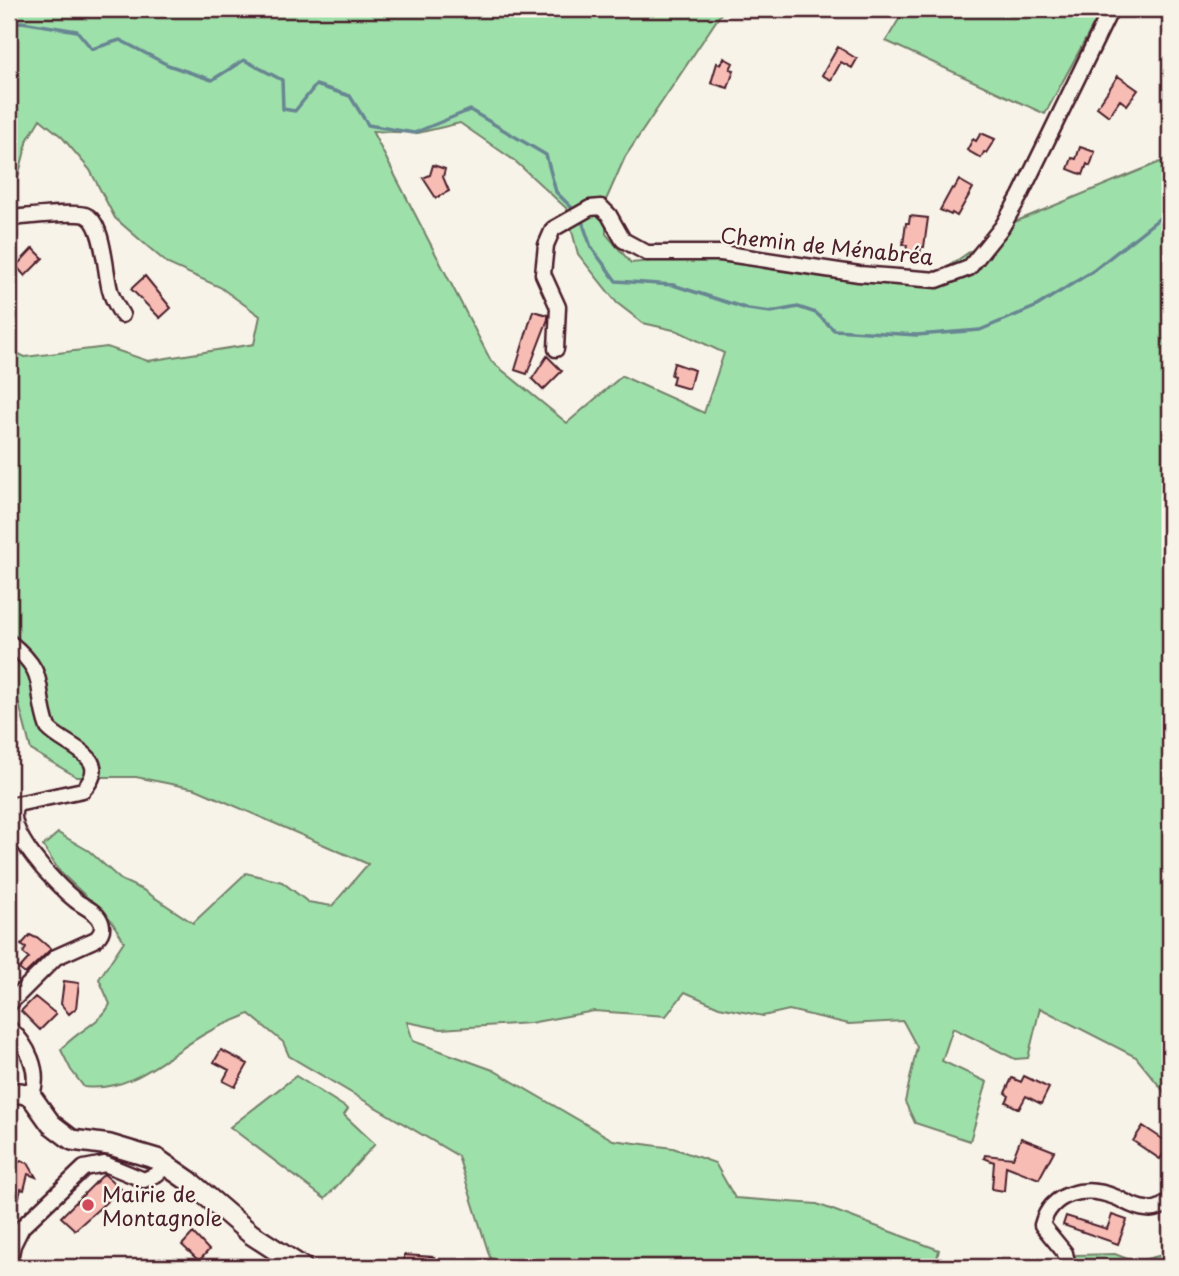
<svg xmlns="http://www.w3.org/2000/svg" width="1179" height="1276" viewBox="0 0 1179 1276" font-family="'Playpen Sans',sans-serif">
<style>
.green{fill:#9ee0aa;stroke:#74806a;stroke-width:2;fill-rule:evenodd}
.lines{fill:none;stroke-linecap:round;stroke-linejoin:round}
.stream{stroke:#678692;stroke-width:3.5}
.building{fill:#f7bcb4;stroke:#4a1f2b;stroke-width:2}
.street-casing{stroke:#4a1f2b;stroke-width:19}
.secondary-casing{stroke:#4a1f2b;stroke-width:24}
.street{stroke:#f7f3e8;stroke-width:14}
.secondary{stroke:#f7f3e8;stroke-width:19}
.poi-dot{fill:#d1495b;stroke:#f7f3e8;stroke-width:2.5}
.labels{text-anchor:middle;dominant-baseline:central;stroke-width:5;stroke-linejoin:round;paint-order:stroke}
.street-label{font-size:21px;fill:#4a1f2b;stroke:#f7f3e8}
.poi-label{font-size:21px;fill:#4a1f2b;stroke:#f7f3e8;text-anchor:start}
</style>
<rect width="100%" height="100%" fill="#f7f3e8"/>
<filter id="ink" filterUnits="userSpaceOnUse"><feTurbulence type="fractalNoise" baseFrequency=".0143" numOctaves="2"/><feDisplacementMap in="SourceGraphic" scale="14" xChannelSelector="R" yChannelSelector="G"/><feConvolveMatrix kernelMatrix="1 2 1 2 8 2 1 2 1" color-interpolation-filters="sRGB"/></filter>
<g filter="url(#ink)">
<path class="green" d="M9 9H724L625 157 606 200V234L631 263 673 259 940 272 1012 223 1170 158V1099L1136 1057 1040 1008 1028 1058 1015 1059 953 1028 942 1061 987 1082 970 1141 915 1123 905 1102 917 1047 903 1021 849 1024 789 1010 763 1016 719 1007 685 992 666 1016 594 1011 530 1023 441 1029 407 1022 413 1041 493 1070 613 1140 673 1148 715 1163 735 1198 817 1204 939 1250 935 1267H493L458 1156 289 1056 283 1042 249 1014C236 1020 222 1025 210 1031 168 1053 135 1093 84 1087L71 1070 61 1050C74 1032 101 1024 110 1004L99 979 124 941 110 919 60 872 43 846 58 833 89 851 121 880 143 890 193 923 246 873 282 882 308 902 332 906 368 864 196 789 136 777H77L31 750 17 696 9 693V349L25 357 107 347 148 361 254 344 260 316 220 287 168 264 115 218 90 170 62 137 40 119 28 139 17 181 9 185ZM460 123 515 161 566 208 578 254 617 303 643 323 678 331 724 353 704 413 622 376 567 423 491 361 372 131 418 133Z
M905 9H1102L1045 114 886 41Z
M296 1076 348 1109 344 1115 375 1144 325 1199 230 1127Z
M1170 1246V1267H1065L1076 1255 1115 1254 1135 1262 1162 1255Z"/>
<g class="lines">
<path class="stream" d="M9 23 22 22 77 31 92 49 120 40 168 65 212 80 244 60 282 80 283 109 295 111 316 85 350 96 368 125 414 133 470 110 546 155 556 192 576 212
M581 218 591 247 616 281 673 285 748 309 771 312 798 307 816 313 834 330 917 335 980 330 1035 307 1093 271 1161 217 1170 214"/>
</g>
<path class="building" d="M838 47 857 59 852 68 841 62 831 80 822 75Z
M724 58 733 63 730 69 734 70 728 88 711 83 717 63 721 65Z
M1118 76 1138 90 1127 105 1120 100 1109 116 1097 107Z
M981 133 995 139 986 153 984 152 981 158 967 150 973 139 976 141Z
M1080 147 1095 152 1090 166 1087 164 1083 175 1068 169 1072 158 1076 159Z
M433 165 445 169 443 177 449 191 436 198 423 178 430 175Z
M959 180 973 188 957 216 952 213 951 215 940 210 952 188 954 189Z
M910 216 928 218 924 247H921L920 254 906 252 907 245H903L906 223H909Z
M33 248 43 258 25 276 16 266Z
M145 276 171 308 160 318 131 289Z
M533 311 548 315V319L527 374 515 370Z
M547 356 562 371 543 390 532 379Z
M674 363 694 370 689 389 672 384 674 376 671 375Z
M30 935 36 938 37 937 51 949 25 974 19 969 29 958 23 953 26 948 21 945Z
M64 981 79 983 76 1008 69 1014 61 1004Z
M35 997 56 1014 40 1030 21 1011Z
M221 1050 248 1064 235 1087 223 1081 229 1070 214 1062Z
M1024 1076 1049 1088 1041 1104 1026 1096 1019 1109 1006 1102 1009 1096 1005 1093 1012 1078 1021 1082Z
M1143 1126 1170 1144 1160 1159 1133 1141Z
M1021 1138 1054 1151 1039 1179 1006 1166 1004 1191 992 1189 994 1162 984 1158 985 1155 1013 1158Z
M21 1161 28 1163 36 1177 28 1174 24 1190 21 1189 18 1201 9 1199V1183L15 1164Z
M104 1174 121 1189 75 1230 61 1217Z
M1112 1215 1127 1220 1118 1244 1063 1225 1066 1216 1107 1229Z
M193 1233 209 1250 199 1261 182 1245Z
M404 1255 434 1257 433 1267H404Z"/>
<g class="lines">
<g class="street-casing">
<path id="street" d="M9 218C27 217 68 211 85 215 104 221 105 273 110 290 112 299 117 307 122 315
M556 349 558 307 543 274 546 245 553 229 590 208 601 207 609 215 623 240 647 253H721L859 274 937 280 969 268 1002 227 1020 196 1111 9
M9 642C51 676 33 686 48 728 65 747 115 757 83 790L17 804C0 828 57 886 75 900 82 906 96 911 100 920 104 927 102 933 96 939L56 957 9 1004
M9 1028C27 1044 42 1072 31 1096
M9 1264 13 1245 22 1227 84 1168 105 1164 144 1180 157 1174 166 1166
M1068 1267 1065 1253 1042 1225C1051 1192 1085 1185 1115 1197 1125 1201 1134 1208 1146 1209 1156 1211 1163 1207 1170 1200"/>
</g>
<g class="secondary-casing">
<path id="secondary" d="M9 1093H21L31 1096 51 1124 72 1140 110 1145 157 1159 189 1181 251 1234 302 1267"/>
</g>
<use href="#street" class="street"/>
<use href="#secondary" class="secondary"/>
</g>
</g>
<circle class="poi-dot" cx="88" cy="1205" r="7"/>
<g class="labels">
<g class="street-label">
<text transform="translate(827 245) rotate(6)">Chemin de Ménabréa</text>
</g>
<g class="poi-label">
<text x="102" y="1193">Mairie de<tspan x="102" dy="24">Montagnole</tspan></text>
</g>
</g>
<rect width="1179" height="1276" fill="none" stroke="#f7f3e8" stroke-width="35"/>
<rect x="18" y="18" width="1144" height="1241" fill="none" stroke="#4a1f2b" stroke-width="2.5" filter="url(#ink)"/>
</svg>
